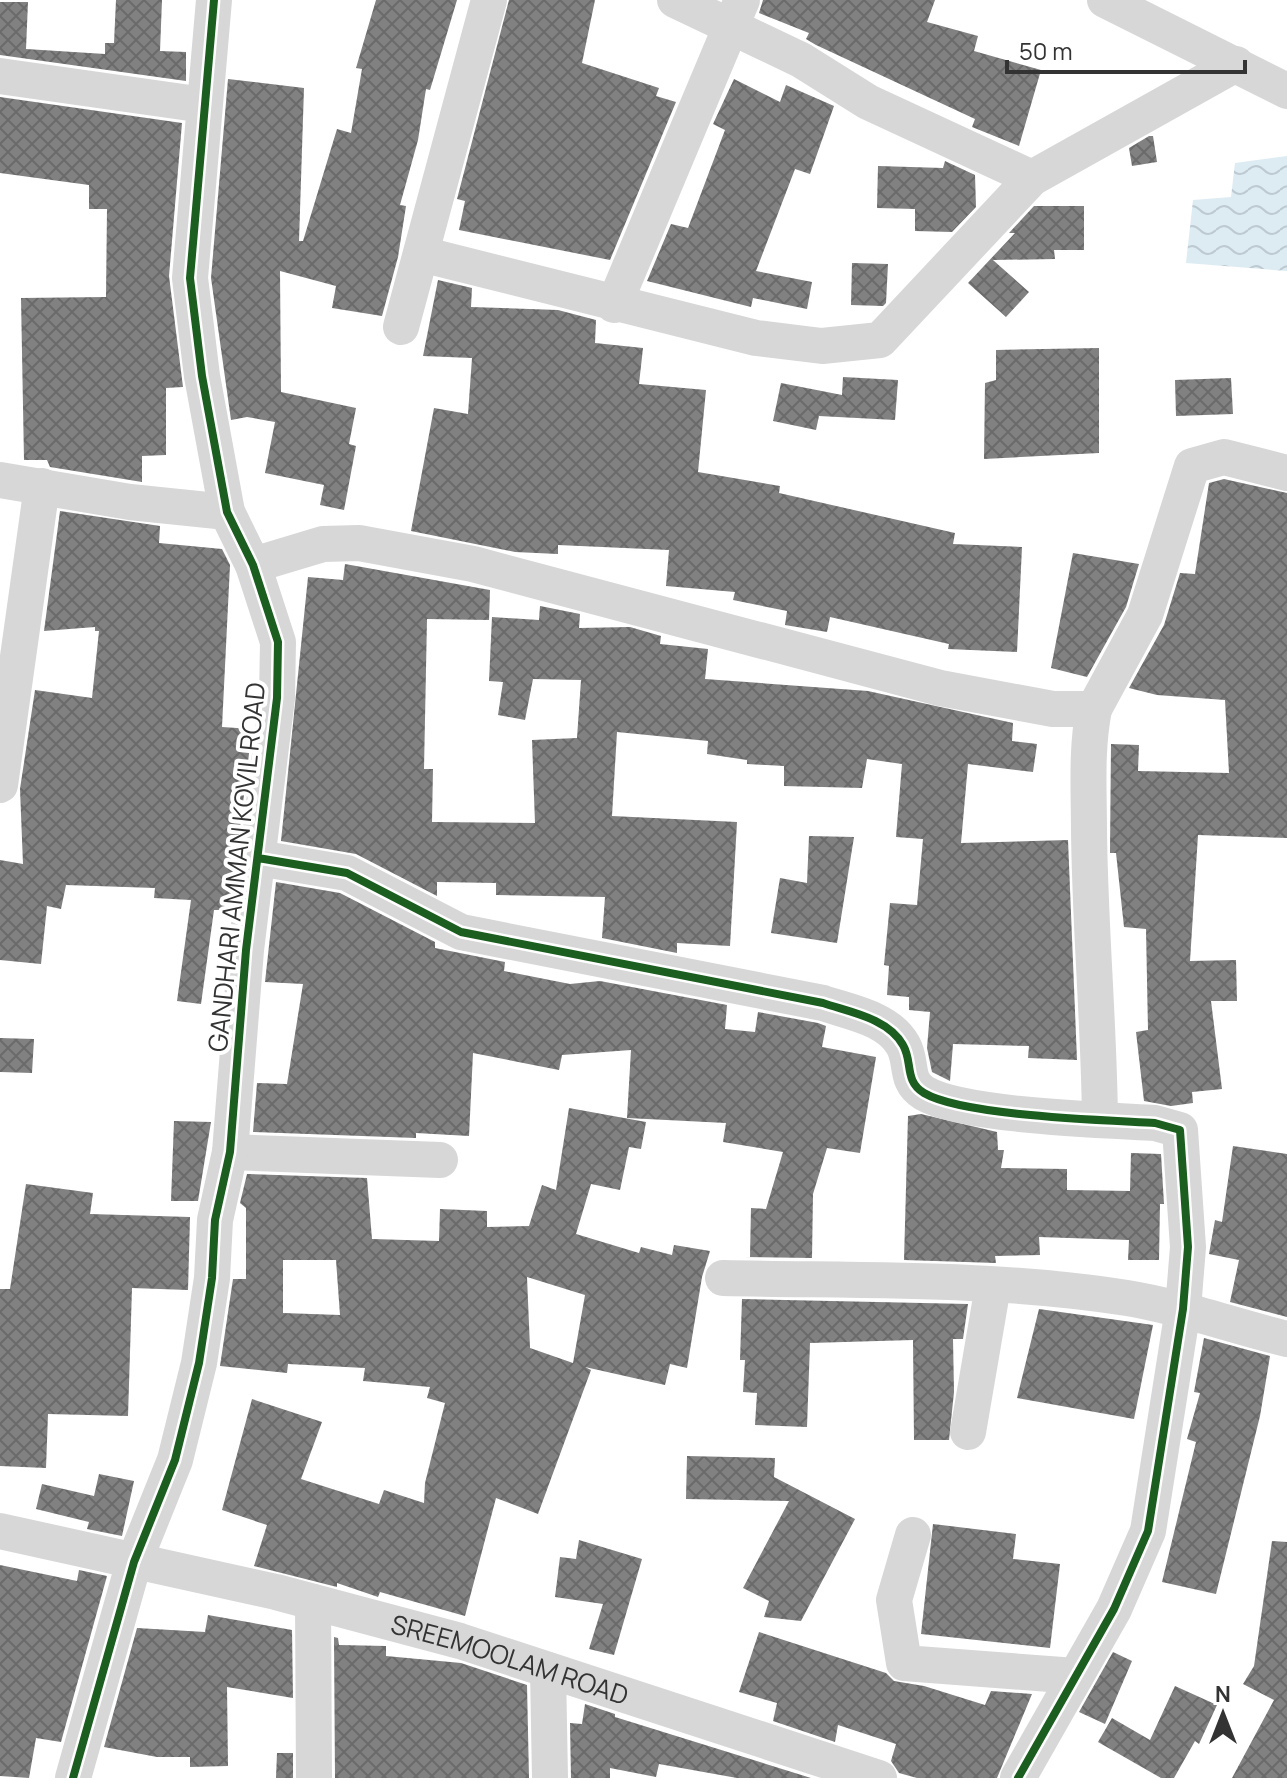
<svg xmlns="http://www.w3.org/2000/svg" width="1287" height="1778" viewBox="0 0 1287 1778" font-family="Manrope,sans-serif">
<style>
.water{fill:url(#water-waves)}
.building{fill:url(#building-cross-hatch);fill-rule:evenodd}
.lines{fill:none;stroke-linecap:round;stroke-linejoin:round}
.minor{stroke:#d7d7d7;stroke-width:36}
.cycleway-casing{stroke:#fff;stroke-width:13}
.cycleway{stroke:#1b5e20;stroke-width:8}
.labels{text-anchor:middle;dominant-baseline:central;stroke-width:8;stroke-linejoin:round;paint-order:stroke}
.street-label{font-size:26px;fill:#333;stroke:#fff}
</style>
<defs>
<pattern id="water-waves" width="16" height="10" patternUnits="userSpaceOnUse" patternTransform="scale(2)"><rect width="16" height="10" fill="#ddebf3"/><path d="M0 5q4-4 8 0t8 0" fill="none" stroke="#becad1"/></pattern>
<pattern id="building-cross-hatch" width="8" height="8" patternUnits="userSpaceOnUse" patternTransform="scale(2)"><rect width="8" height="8" fill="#818181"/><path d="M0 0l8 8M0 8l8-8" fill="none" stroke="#6a6a6a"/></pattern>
</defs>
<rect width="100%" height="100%" fill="#fff"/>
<path class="water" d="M1287 156V271L1186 263 1193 200 1231 197 1235 163Z"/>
<path class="building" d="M116 0H162L160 51 186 52V81L0 55V2H28L26 49 105 54V43H114Z
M376 0H457L430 90 426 89 418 140 400 205 406 206 398 257 382 316 332 308 336 286 280 271 281 392 356 408 349 444 356 446 344 510 320 505 324 485 265 473 275 422 247 417 231 420 211 278 228 79 304 88 299 241H303L337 129 351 133 362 69 356 68Z
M509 0H595L582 63 659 88 656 96 676 102 610 260 459 230 465 201 457 199Z
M763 0H935L927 22 978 36 974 51 1041 70 1019 146 972 127 975 119 816 45 806 39 809 33 759 13Z
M734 79 780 102 786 85 834 106 810 174 795 169 756 271 812 282 807 309 753 298 751 307 647 281 671 224 688 228 725 130 713 124Z
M0 97 182 123 169 276 183 387 166 388V455L142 456V482L50 467 47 460H24L21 298 106 297 107 209H89V185L0 173Z
M1149 136H1153L1157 162 1132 166 1129 148Z
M945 161 975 175 976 207 952 232 915 231V209L877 208 878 166 943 168Z
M1034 206H1084V250H1054L1055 259 993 260 1029 292 1006 317 968 283 1015 233H1009Z
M852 263 888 264 886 303 883 306 851 305Z
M438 280 472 288 471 307 558 310 596 320 595 343 643 348 639 384 706 390 698 472 780 486 779 493 955 533 953 544 1022 547 1017 652 948 649 949 644 830 617 827 632 785 625 787 611 733 600 735 592 666 586 669 550 558 545V554L515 552 411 531 434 408 468 414 472 358 423 356Z
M1099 348V453L984 459 985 383 996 380V350Z
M843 377 898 380 895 420 819 416 816 430 773 421 781 383 842 395Z
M1231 378 1233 414 1176 416 1175 380Z
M1224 479 1287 493V838L1198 835 1190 961 1236 960 1237 1001H1211L1222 1089 1192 1092 1193 1103 1171 1106 1144 1101 1136 1032 1148 1030 1146 929 1124 927 1116 853H1110L1111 744 1139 745 1138 771 1229 773 1225 700 1157 695 1129 688 1164 625 1180 573 1195 574 1209 483Z
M60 511 160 526 159 543 222 549 230 565 222 727 252 729 230 910H214L201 1004 177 1001 191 900 154 898 155 888 66 885 61 909 47 906 41 964 0 960V860L23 864 20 789 35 690 92 698 99 631H95V627L44 631Z
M1073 553 1139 564 1126 607 1087 677 1051 668Z
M345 564 490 590 489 620 427 619 424 769H433L432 822 535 823 532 740 577 738 581 680 533 679 525 720 498 715 503 682 489 681 492 617 539 620 540 606 580 614 579 628 630 627 661 636 660 644 708 649 705 679 868 691 1013 723 1012 741 1037 744 1033 772 968 764 961 843 1068 840 1077 1060 1028 1058 1029 1046 953 1044 950 1081 932 1072 927 1048 930 1012 909 1010V997L887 995 889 966 884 965 890 903 917 905 923 839 896 837 902 764 867 759 862 788 784 786V766L747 764V760L707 754 708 741 617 732 612 816 737 822 730 946 677 943V953L602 938 605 897 496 895V883L437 882V896L356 854 281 841 308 577 343 580Z
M809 836 854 837 837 943 771 933 780 878 807 883Z
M276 882 340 893 435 942V948L505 962 504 971 570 984 600 981 727 1005 725 1029 755 1032 758 1012 818 1023 826 1026 822 1047 876 1057 860 1153 827 1148 813 1194 812 1258 744 1257H750L751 1208 766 1209 783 1152 723 1142 726 1123 627 1118 631 1050 562 1055 559 1070 473 1053 469 1136 416 1133V1138L253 1132 257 1083 287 1084 303 984 265 982Z
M0 1038 34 1039 32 1073 0 1072Z
M569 1108 646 1122 641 1149 629 1147 620 1190 591 1184 576 1234 639 1253 641 1247 672 1255 674 1245 710 1251 702 1277 687 1368 670 1364 665 1385 585 1367 591 1370 538 1514 496 1498 465 1616 380 1592 378 1597 337 1583V1587L254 1566 267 1525 222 1510 252 1399 322 1422 301 1479 379 1504 384 1490 424 1503 425 1483 445 1403 427 1398 430 1387 363 1381 365 1368 288 1364 287 1373 220 1366 233 1279H246V1208L240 1203 247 1174 367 1178 372 1239 439 1241 440 1209 487 1211V1227L529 1226 542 1185 556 1190ZM283 1260H336L340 1315 283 1313ZM527 1277 585 1295 573 1363 530 1348Z
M921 1114 997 1132 998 1150H1004L1001 1168 1067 1169V1190L1130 1191 1131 1153 1161 1154 1164 1204H1160L1159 1260H1128L1129 1240 1039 1237 1040 1255 995 1256 996 1263 904 1260 908 1116Z
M174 1121 211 1122 198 1201H171Z
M1233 1146 1287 1154V1317L1230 1302 1239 1260 1209 1254 1215 1220 1222 1222Z
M26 1184 93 1193 90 1214 190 1217 188 1290 132 1288 128 1416 48 1414 46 1468 0 1466V1289H10Z
M742 1299 968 1304 963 1339H953L954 1392 949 1440H914L913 1340 810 1343 807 1427 755 1425 757 1393 743 1392 745 1360H740Z
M1039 1309 1153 1325 1134 1419 1017 1398Z
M1204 1338 1270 1356 1260 1416 1216 1594 1162 1582 1196 1442 1187 1439 1200 1393 1194 1392Z
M687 1456 775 1458 774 1477 855 1519 801 1621 764 1617 769 1601 743 1588 789 1501 686 1499Z
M99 1474 134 1481 122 1536 87 1529 89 1522 36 1509 42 1484 94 1496Z
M933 1524 1016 1534 1013 1559 1060 1564 1050 1648 921 1634Z
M579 1540 642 1559 614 1655 589 1649 603 1604 555 1597 560 1557 576 1559Z
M1272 1541 1287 1542V1778H1232L1274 1700 1243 1684 1254 1666Z
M0 1565 77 1581 79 1570 107 1576 61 1742 36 1738 29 1778 0 1776Z
M208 1615 292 1630 293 1698 227 1687 228 1766 190 1767V1757H157L104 1747 137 1628 205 1632Z
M759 1632 886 1673 894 1681 924 1686 985 1705 991 1691 1032 1694 997 1778H917L899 1773 891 1761 896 1744 838 1725 835 1742 773 1721 777 1703 739 1692Z
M334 1637 338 1638 339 1645 386 1646V1656L461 1663 527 1685 529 1778H335Z
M1113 1652 1132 1661 1105 1724 1079 1712Z
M1175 1686 1217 1705 1199 1744 1195 1741 1174 1778H1161L1098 1742 1112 1718 1150 1740Z
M585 1704 615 1714V1717L811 1778H737L659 1764 656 1777 610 1768V1778H571L570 1723 582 1724Z
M277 1753H293V1778H276Z"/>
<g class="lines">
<g class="minor">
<path d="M675 0 801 60 868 102 1032 178"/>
<path d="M1105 0 1287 91"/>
<path d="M0 76 204 105"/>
<path d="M421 254 756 338 822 346 880 340 1032 178 1236 64"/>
<path d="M614 305 742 0"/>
<path d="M401 327 489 0"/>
<path d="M0 480 130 502 227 512"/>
<path d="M253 565 323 544 359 543 473 564 940 688 1053 709H1094L1145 615 1192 466 1224 457 1287 473"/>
<path d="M1094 709C1086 750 1089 790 1089 831 1090 928 1099 1023 1100 1120"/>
<path d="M0 785 42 486"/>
<path d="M258 858 347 873 461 932 823 1003C849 1012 888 1018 903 1045 913 1062 904 1081 924 1093 963 1116 1105 1120 1155 1123L1180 1130 1188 1247 1183 1309 1148 1531 1114 1609 1018 1778"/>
<path d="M230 1152 440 1160"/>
<path d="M723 1278C857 1281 995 1277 1127 1298 1182 1307 1233 1326 1287 1339"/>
<path d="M968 1432 993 1286"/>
<path id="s1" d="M0 1531 276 1592 460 1641 879 1778"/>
<path d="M913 1535 894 1600 904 1663 1076 1676"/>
<path d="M313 1602 314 1778"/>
<path d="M548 1670 550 1778"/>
<path d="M73 1778 134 1562 175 1460 199 1363 212 1278 215 1220 230 1152 246 950 277 698 278 642 253 565 227 512 202 376 190 278 214 0"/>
</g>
<g class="cycleway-casing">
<path id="cycleway" d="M258 858 347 873 461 932 823 1003C849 1012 888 1018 903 1045 913 1062 904 1081 924 1093 963 1116 1105 1120 1155 1123L1180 1130 1188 1247 1183 1309 1148 1531 1114 1609 1018 1778
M73 1778 134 1562 175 1460 199 1363 212 1278 215 1220 230 1152 246 950 277 698 278 642 253 565 227 512 202 376 190 278 214 0"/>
</g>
<use href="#cycleway" class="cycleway"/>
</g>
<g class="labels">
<g class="street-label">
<text transform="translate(236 867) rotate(-84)">GANDHARI AMMAN KOVIL ROAD</text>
<text stroke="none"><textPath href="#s1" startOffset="526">SREEMOOLAM ROAD</textPath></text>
</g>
</g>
<g transform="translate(1223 1714)" stroke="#ffffff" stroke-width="6" paint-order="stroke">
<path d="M0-6L14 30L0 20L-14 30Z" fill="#333333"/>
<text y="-12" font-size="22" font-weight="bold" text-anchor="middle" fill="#333333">N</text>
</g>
<path d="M1007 60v12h238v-12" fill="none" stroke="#333333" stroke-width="4"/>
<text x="1019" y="60" font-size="24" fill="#333333" stroke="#ffffff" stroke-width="6" paint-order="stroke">50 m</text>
</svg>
